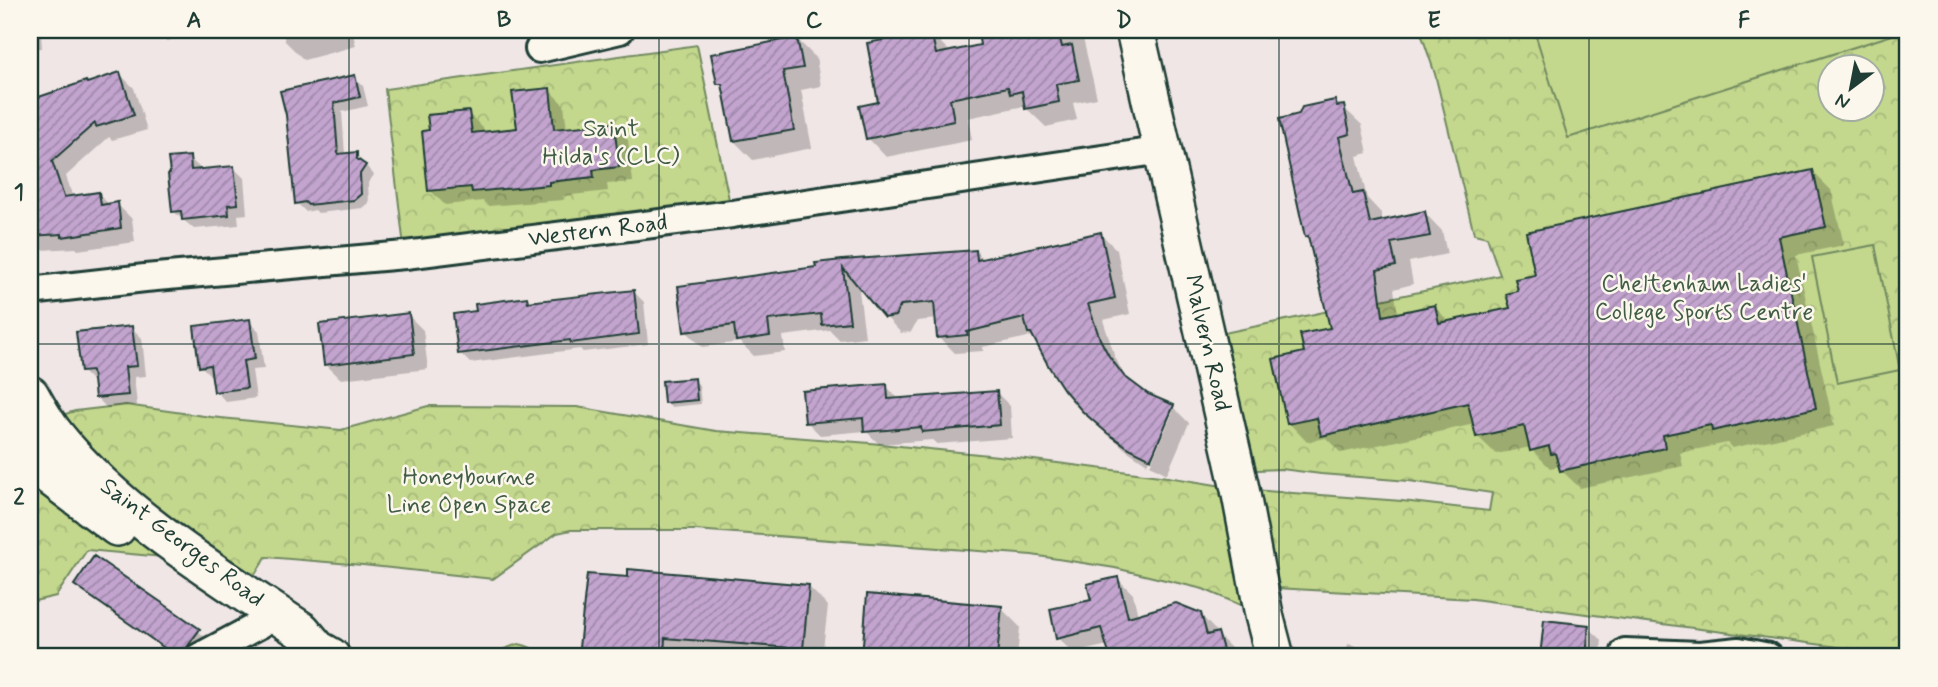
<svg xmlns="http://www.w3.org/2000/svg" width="1938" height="687" viewBox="0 0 1938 687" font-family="Mynerve,sans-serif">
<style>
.grass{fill:url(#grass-tufts);stroke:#718a60;stroke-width:2}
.forest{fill:url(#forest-crowns);stroke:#718a60;stroke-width:2;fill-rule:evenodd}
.garden{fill:#c3d78d;stroke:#718a60;stroke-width:2}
.shadow{fill:#0003}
.building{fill:url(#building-hatch);stroke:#1f3d34;stroke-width:2}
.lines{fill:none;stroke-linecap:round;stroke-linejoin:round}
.street-casing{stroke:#1f3d34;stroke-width:32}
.secondary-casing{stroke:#1f3d34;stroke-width:42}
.street{stroke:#fbf7ec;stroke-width:26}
.secondary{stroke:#fbf7ec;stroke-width:37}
.grid{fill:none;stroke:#1f3d34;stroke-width:2;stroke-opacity:0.55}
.labels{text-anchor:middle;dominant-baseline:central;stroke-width:5;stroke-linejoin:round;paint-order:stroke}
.park-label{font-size:24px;fill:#405c46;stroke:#fbf7ec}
.street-label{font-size:24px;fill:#1f3d34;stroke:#fbf7ec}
.neatline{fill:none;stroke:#1f3d34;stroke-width:2.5}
.grid-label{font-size:23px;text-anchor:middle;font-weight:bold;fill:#1f3d34}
</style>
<defs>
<pattern id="grass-tufts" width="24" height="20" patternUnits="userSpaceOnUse" patternTransform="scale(1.75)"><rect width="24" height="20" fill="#c3d78d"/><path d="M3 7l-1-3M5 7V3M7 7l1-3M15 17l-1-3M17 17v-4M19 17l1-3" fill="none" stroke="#a7b97a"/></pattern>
<pattern id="forest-crowns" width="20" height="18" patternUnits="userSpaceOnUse" patternTransform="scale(1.75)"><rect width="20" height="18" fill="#c3d78d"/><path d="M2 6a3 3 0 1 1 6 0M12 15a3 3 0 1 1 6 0" fill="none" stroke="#a7b97a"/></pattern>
<pattern id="building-hatch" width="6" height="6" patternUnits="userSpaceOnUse" patternTransform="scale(1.75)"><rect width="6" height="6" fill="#c3a4cf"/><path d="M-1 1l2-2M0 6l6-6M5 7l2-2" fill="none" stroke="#9e87a9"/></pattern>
</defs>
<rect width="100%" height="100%" fill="#f0e6e6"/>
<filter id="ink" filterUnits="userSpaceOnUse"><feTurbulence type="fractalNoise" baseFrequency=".0143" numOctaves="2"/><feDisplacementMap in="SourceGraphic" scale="14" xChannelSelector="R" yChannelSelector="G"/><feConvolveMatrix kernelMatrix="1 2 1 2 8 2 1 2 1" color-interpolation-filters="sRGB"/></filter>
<g filter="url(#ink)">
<path class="grass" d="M518 644C529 646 535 649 542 657H496L504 649Z"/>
<path class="forest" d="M1420 30H1908V653L1876 652 1473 599 1259 587 1264 615 1203 589 1115 568 1032 555 695 530H571L557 533 493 579 363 565 266 557 242 595 185 559 87 550 56 596 30 602V425L75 411 126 405 211 417 341 430 428 406 577 407 716 431 870 443 1018 458 1168 477 1240 489 1402 501 1489 511 1492 493 1409 481 1321 474 1281 469 1235 471 1205 337 1500 275 1487 237 1474 234 1435 74ZM1829 66H1871V108H1829Z
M697 45 732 214 405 255 385 89Z"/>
<path class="garden" d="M1534 30H1908L1568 138Z
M1875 245 1900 370 1837 383 1812 257Z"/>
<path class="shadow" d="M30 30H81L41 34 42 48 30 49Z
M156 30H228L229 31 198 39 193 34 167 41Z
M282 30H352L356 46 304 60 285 41Z
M998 30H1081L1097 98 1073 103 1077 120 1046 127 1024 106 968 118 972 140 886 157 868 138 880 104 931 33 950 52 983 46 980 34Z
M1257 30H1293V36L1266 39Z
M797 39 816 58 821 86 801 90 812 148 753 160 734 141 724 89 719 84Z
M120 74 134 88 147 130 112 140 109 137 66 176 73 197 98 194 110 205 117 204 132 219 135 242 78 250 76 248 41 250 30 239V109L87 84Z
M354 77 363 86 368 106 342 112 345 155 356 154 374 175 368 183 369 203 363 208 318 213 315 210 306 212 297 203 288 115Z
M549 90 564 105 567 130 613 125 628 140 633 182 607 184 608 191 563 196V200L488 206 483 201 445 205 430 190 431 131 468 113 483 128 484 133 519 129Z
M1334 102 1340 108 1343 107 1362 125 1368 153 1357 156 1367 198 1381 213 1383 222 1424 212 1442 231 1447 254 1409 262 1413 284 1394 289 1398 314 1434 306 1450 323 1512 309 1520 293 1537 276 1813 172 1831 190 1844 245 1796 255 1834 426 1732 448 1727 443 1680 453 1683 466 1580 488 1561 470 1560 466 1550 468 1532 450 1531 447 1496 454 1477 436 1475 424 1341 453 1326 438 1307 442 1289 423 1306 354 1332 329 1310 240 1307 236Z
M189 158 200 168V171L233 167 244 178 247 214 238 215 239 225 194 229 173 211 172 175Z
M1101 234 1117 250 1130 314 1103 320 1115 357 1124 375 1132 384 1147 395 1173 407 1189 423 1167 474 1150 465 1173 412H1169L1147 464 1125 449 1101 427 1032 336 983 347V351L955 353 939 337 937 319 917 321 911 332 901 333 885 316 858 283 865 337 840 340 830 330 783 336 785 352 754 356 740 342 702 347 686 331 680 287 976 252 984 260Z
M633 291 644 302 648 344 583 352 580 349 470 363 460 353 527 299 531 303Z
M408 315 423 330 428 369 341 379 325 364Z
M249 321 259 331 264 369 252 370 256 398 226 402 216 391 213 376H211L201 366Z
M132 328 142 338 146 376 134 377 137 405 107 408 97 398 95 381 93 382 82 371Z
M694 380 699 385 701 404 671 407 666 402Z
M886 386 900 400 997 393 1010 406 1012 438 937 444 932 440 879 444 866 431 820 435 807 422Z
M588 576 809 587 828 606 822 657H580Z
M1118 579 1133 594 1138 616 1200 614 1215 630 1217 634 1232 649 1235 657H1112L1108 645 1073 653 1058 638Z
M77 585 198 631 209 641 197 657H176L87 595Z
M869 596 1001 608 1020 627 1017 657H863Z
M1545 622 1588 627 1602 640 1600 657H1542Z
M1348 644 1392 657H1345Z
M108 647 116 657H85Z"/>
<path class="building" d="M990 30H1058L1062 47 1072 45 1079 80 1056 84 1059 102 1025 109 1022 91 1010 94 1008 87 950 99 954 121 866 139 859 106 878 102 867 43 931 31 936 54 980 45 978 32Z
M797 37 803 68 783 71 794 130 733 141 722 84H717L711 54Z
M120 72 134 115 96 127 95 123 52 161 64 197 99 192 101 205 118 202 121 228 62 237V234L30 236V100L86 81 87 83Z
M355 75 360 97 334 103 338 154 357 152V159L366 165 360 174 361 194 354 200 308 205 305 202 295 204 286 115 280 91Z
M550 88 554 129 614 123 619 167 593 170 594 177 549 182V185L472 192 471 187 428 191 422 131 429 130 427 115 469 111 472 133 517 128 512 92Z
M1335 100 1337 106 1344 105 1350 134 1339 137 1353 194 1363 192 1370 223 1425 211 1430 236 1391 243 1396 266 1377 270 1383 316 1435 305 1439 323 1510 308 1506 294 1518 291 1515 279 1535 275 1526 232 1813 170 1826 227 1779 237 1816 408 1712 431 1711 425 1663 435 1665 448 1560 471 1555 453 1551 454 1549 446 1530 451 1524 426 1476 437 1468 403 1321 436 1317 418 1287 424 1273 359 1304 352 1300 334 1330 328 1308 236 1305 237 1279 119 1299 114 1302 107Z
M190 156 191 170 234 166 238 204 228 205 229 215 182 220 181 211 172 212 168 174 170 173 168 158Z
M1101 232 1115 298 1088 304 1100 339 1109 356 1124 376 1148 394 1174 405 1151 459 1129 448 1107 433 1082 411 1064 390 1049 367 1031 333H1028L1024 318 967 332 968 335 937 338 934 302 901 305 895 316 884 318 843 268 850 322 822 325 821 314 768 320 770 336 736 341 734 325 684 332 678 286 816 267 815 263 842 260 976 250 977 260Z
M634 290 639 334 571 343 570 340 458 354 453 314 476 311 475 304 527 297 528 302Z
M409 313 414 354 324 365 319 324Z
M250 319 255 359 243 361 247 388 214 392 210 365 199 367 194 326Z
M132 326 137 366 125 367 128 395 95 398 92 371 81 372 76 332Z
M695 378 697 400 664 403 662 381Z
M887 384 888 399 997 391 1000 425 922 432 921 427 864 432 863 418 805 423 802 391Z
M94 556 200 629 185 650 173 654 74 585Z
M628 569 809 585 803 649 665 638 664 657H578L587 574 628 577Z
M1118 577 1128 617 1176 603 1201 613 1207 635 1218 632 1225 657H1110L1101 628 1056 639 1050 609 1091 600 1087 584Z
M867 594 1002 606 997 657H862Z
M1544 620 1589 625 1586 657H1540Z"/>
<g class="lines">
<g class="street-casing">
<path id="street" d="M539 49 620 30
M30 291 145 278 405 255 732 214 1163 150
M199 657 261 624 275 613
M1625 657V652L1700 655 1739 651 1769 657"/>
</g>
<g class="secondary-casing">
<path id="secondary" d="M1135 30 1240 489 1264 615 1275 657
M30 395C38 409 45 423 56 436 119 515 218 575 302 631L317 649 331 657
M30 456 44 472 117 527"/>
</g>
<use href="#street" class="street"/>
<use href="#secondary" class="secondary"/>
</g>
</g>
<path class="grid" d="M349 30V657M659 30V657M969 30V657M1279 30V657M1589 30V657M30 344H1908"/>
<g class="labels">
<g class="park-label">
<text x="611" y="129">Saint<tspan x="611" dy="28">Hilda's (CLC)</tspan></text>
<text x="1704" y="284">Cheltenham Ladies'<tspan x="1704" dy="28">College Sports Centre</tspan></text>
<text x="469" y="477">Honeybourne<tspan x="469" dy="28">Line Open Space</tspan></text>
</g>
<g class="street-label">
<text transform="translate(598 231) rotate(-7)">Western Road</text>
<text transform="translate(1207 343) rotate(77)">Malvern Road</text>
<text transform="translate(182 543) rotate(37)">Saint Georges Road</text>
</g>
</g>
<rect width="1938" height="687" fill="none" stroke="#fbf7ec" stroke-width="77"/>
<g transform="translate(1851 88) rotate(212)"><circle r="33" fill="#fbf7ec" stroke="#a3ada2" stroke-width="2"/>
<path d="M0-5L12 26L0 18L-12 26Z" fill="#1f3d34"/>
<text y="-10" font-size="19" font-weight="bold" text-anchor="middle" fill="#1f3d34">N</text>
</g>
<rect x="38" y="38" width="1861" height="610" class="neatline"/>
<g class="grid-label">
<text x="194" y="27">A</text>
<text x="504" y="27">B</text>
<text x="814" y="27">C</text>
<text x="1124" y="27">D</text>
<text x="1434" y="27">E</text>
<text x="1744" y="27">F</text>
<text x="19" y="199">1</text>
<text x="19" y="504">2</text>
</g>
</svg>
